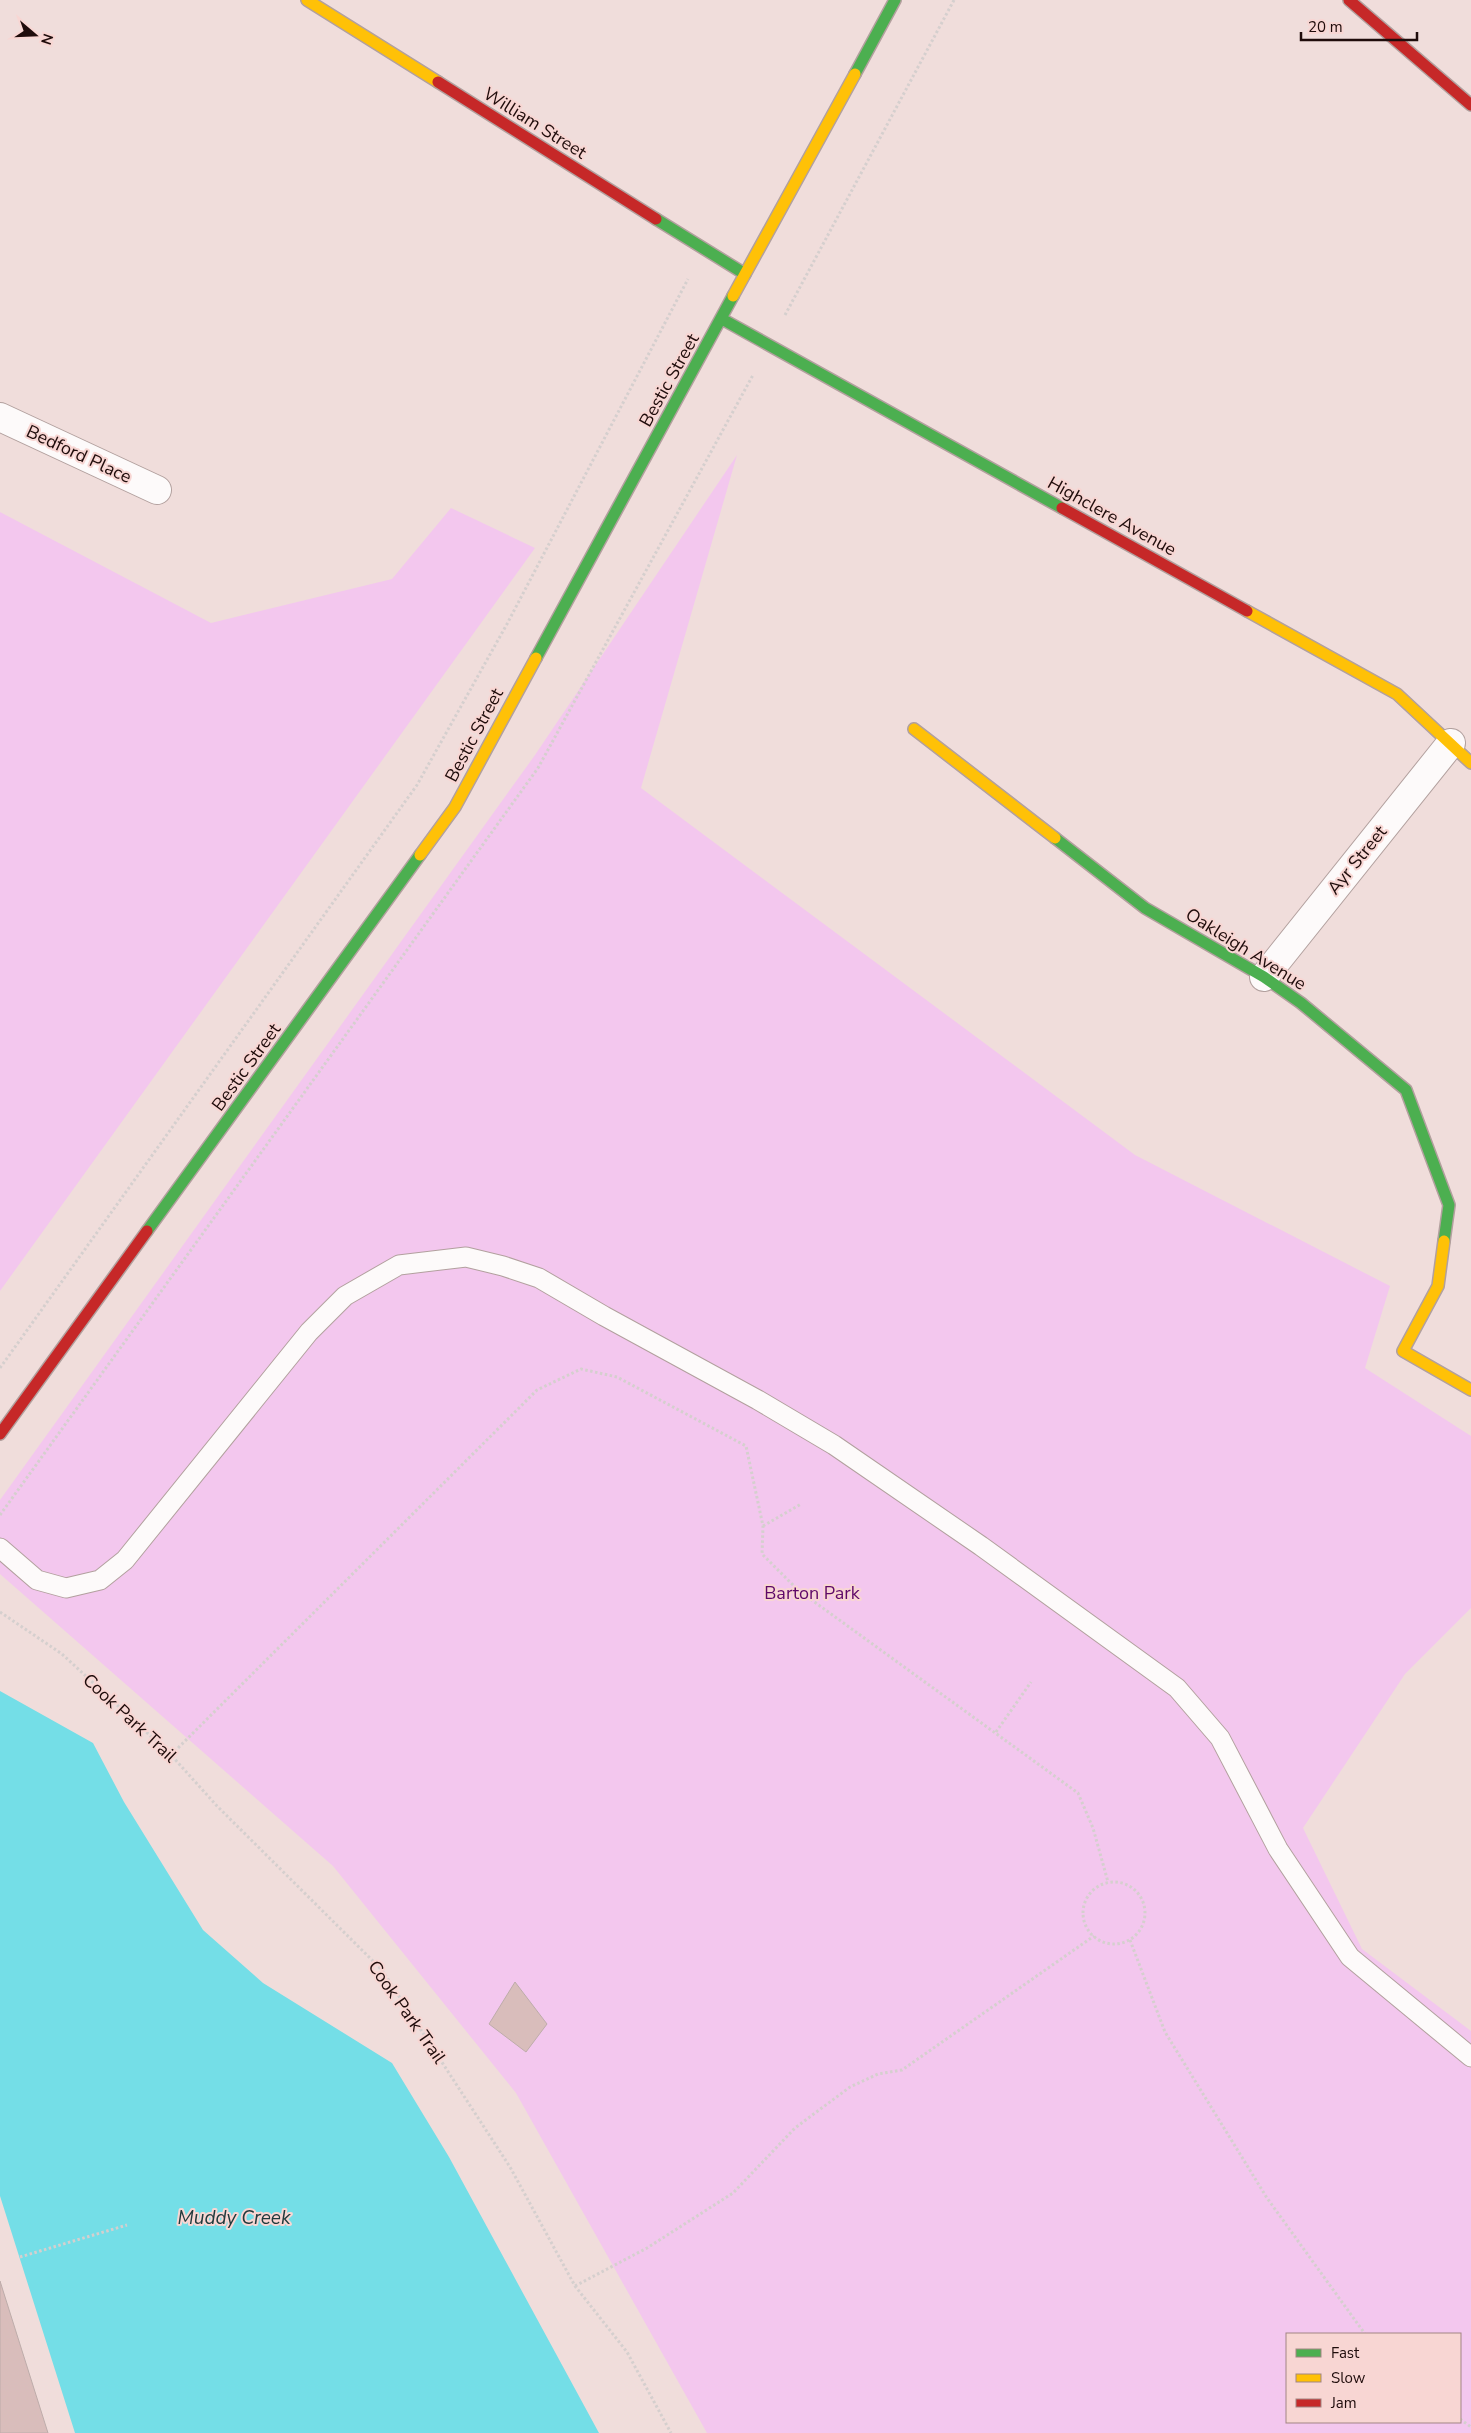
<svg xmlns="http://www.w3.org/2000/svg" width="1471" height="2433" viewBox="0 0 1471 2433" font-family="'Nunito Sans',sans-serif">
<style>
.green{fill:#f3c7ee;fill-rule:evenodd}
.water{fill:#74dee7}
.building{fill:#d9bdbb;stroke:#bdacaa}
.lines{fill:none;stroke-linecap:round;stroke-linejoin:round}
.lane-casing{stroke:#b2a09e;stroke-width:21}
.street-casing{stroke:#b2a09e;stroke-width:30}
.fast-casing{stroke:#b2a09e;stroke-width:14}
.slow-casing{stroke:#b2a09e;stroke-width:14}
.jam-casing{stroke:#b2a09e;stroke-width:14}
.path{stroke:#d5cfce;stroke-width:3;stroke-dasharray:2.5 2.5;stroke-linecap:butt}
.lane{stroke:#fdfafa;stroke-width:19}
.street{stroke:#fdfafa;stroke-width:28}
.fast{stroke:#4caf50;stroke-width:11}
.slow{stroke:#ffc107;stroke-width:11}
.jam{stroke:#c62828;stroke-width:11}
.labels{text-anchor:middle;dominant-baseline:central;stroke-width:4;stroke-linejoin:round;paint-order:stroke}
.street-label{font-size:18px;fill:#1f0c0b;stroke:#f8d6d3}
.park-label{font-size:18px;fill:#5e0868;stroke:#f8d6d3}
.water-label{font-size:19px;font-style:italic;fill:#20393c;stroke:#f8d6d3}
</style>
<rect width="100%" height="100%" fill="#f0dddb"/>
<path class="green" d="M737 455 641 788 1135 1155 1390 1286 1365 1368 1471 1436V1608L1405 1674 1303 1828 1362 1949 1471 2031V2433H707L516 2093 333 1866 0 1574V1500L535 755ZM1287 2334H1460V2422H1287Z
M451 508 535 548 0 1291V512L211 623 392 579Z"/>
<path class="water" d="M0 1691 93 1743 124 1802 203 1930 263 1983 392 2063 449 2157 599 2433H75L0 2196Z"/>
<path class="building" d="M515 1982 547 2024 526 2052 489 2024Z
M0 2281 48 2433H0Z"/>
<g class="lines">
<g class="lane-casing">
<path id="lane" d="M0 1548 37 1580 66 1588 100 1580 125 1560 309 1332 345 1296 399 1265 466 1257 503 1266 539 1278 604 1316 758 1400 834 1445 981 1546 1177 1688 1220 1738 1278 1849 1350 1957 1471 2057"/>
</g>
<g class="street-casing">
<path id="street" d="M0 417 157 490
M1264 977 1451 743"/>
</g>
<g class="fast-casing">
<path id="fast" d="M855 74 895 0
M656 219 745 274
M722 319 1062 508
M536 658 733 296
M1055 838 1145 908 1264 977 1301 1003 1406 1090 1449 1205 1444 1241
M147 1231 420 855"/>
</g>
<g class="slow-casing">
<path id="slow" d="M307 0 438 82
M733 296 855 74
M1247 611 1397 694 1471 763
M914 729 1055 838
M420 855 455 807 536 658
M1444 1241 1438 1286 1403 1351 1471 1390"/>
</g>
<g class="jam-casing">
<path id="jam" d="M1349 0 1471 105
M438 82 656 219
M1062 508 1247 611
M0 1434 147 1231"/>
</g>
<path class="path" d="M785 315 954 0
M0 1368 417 785 507 624 688 279
M0 1515 538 768 753 375
M763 1526 801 1504
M0 1612 62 1654 171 1755 217 1806 382 1970 510 2167 575 2286 627 2352 671 2433
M996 1732 1031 1682
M171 1755 537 1390 581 1369 617 1377 746 1446 763 1526 762 1554 798 1590 1078 1793 1093 1828 1108 1882
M1083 1913a31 31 0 1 1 62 0a31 31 0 1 1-62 0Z
M1130 1940 1165 2032 1267 2198 1365 2334
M20 2257 127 2225
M575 2286 647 2248 733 2193 795 2128 850 2087 878 2074 902 2070 1094 1936
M1460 2419 1471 2427"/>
<use href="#lane" class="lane"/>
<use href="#street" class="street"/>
<use href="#fast" class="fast"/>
<use href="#slow" class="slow"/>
<use href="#jam" class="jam"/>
</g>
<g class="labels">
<g class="street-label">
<text transform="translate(535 123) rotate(32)">William Street</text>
<text transform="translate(669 380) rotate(-61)">Bestic Street</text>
<text transform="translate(79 454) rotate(25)">Bedford Place</text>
<text transform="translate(1112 516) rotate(29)">Highclere Avenue</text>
<text transform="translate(474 735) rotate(-62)">Bestic Street</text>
<text transform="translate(1357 860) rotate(-51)">Ayr Street</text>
<text transform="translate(1246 949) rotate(32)">Oakleigh Avenue</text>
<text transform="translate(246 1067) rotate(-54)">Bestic Street</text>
<text transform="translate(130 1718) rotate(43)">Cook Park Trail</text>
<text transform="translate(407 2012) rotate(55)">Cook Park Trail</text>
</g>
<g class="park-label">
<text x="812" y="1593">Barton Park</text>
</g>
<g class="water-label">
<text x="234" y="2218">Muddy Creek</text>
</g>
</g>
<rect x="1286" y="2333" width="175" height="90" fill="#f8d6d3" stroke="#a18583"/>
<rect x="1296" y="2349" width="25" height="8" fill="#4caf50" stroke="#a18583"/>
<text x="1331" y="2358" font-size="15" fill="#1f0c0b">Fast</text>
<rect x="1296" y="2374" width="25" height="8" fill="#ffc107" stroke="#a18583"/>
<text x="1331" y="2383" font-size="15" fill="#1f0c0b">Slow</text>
<rect x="1296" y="2399" width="25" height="8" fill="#c62828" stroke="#a18583"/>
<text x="1331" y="2408" font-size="15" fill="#1f0c0b">Jam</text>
<g transform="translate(35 35) rotate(109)" stroke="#f8d6d3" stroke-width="4" paint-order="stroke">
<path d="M0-4L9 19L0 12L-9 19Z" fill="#1f0c0b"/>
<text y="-8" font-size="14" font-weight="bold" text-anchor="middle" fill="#1f0c0b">N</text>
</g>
<path d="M1301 32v8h116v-8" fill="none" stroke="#1f0c0b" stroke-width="2.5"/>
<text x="1308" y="32" font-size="15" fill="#1f0c0b" stroke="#f8d6d3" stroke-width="4" paint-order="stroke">20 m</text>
</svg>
